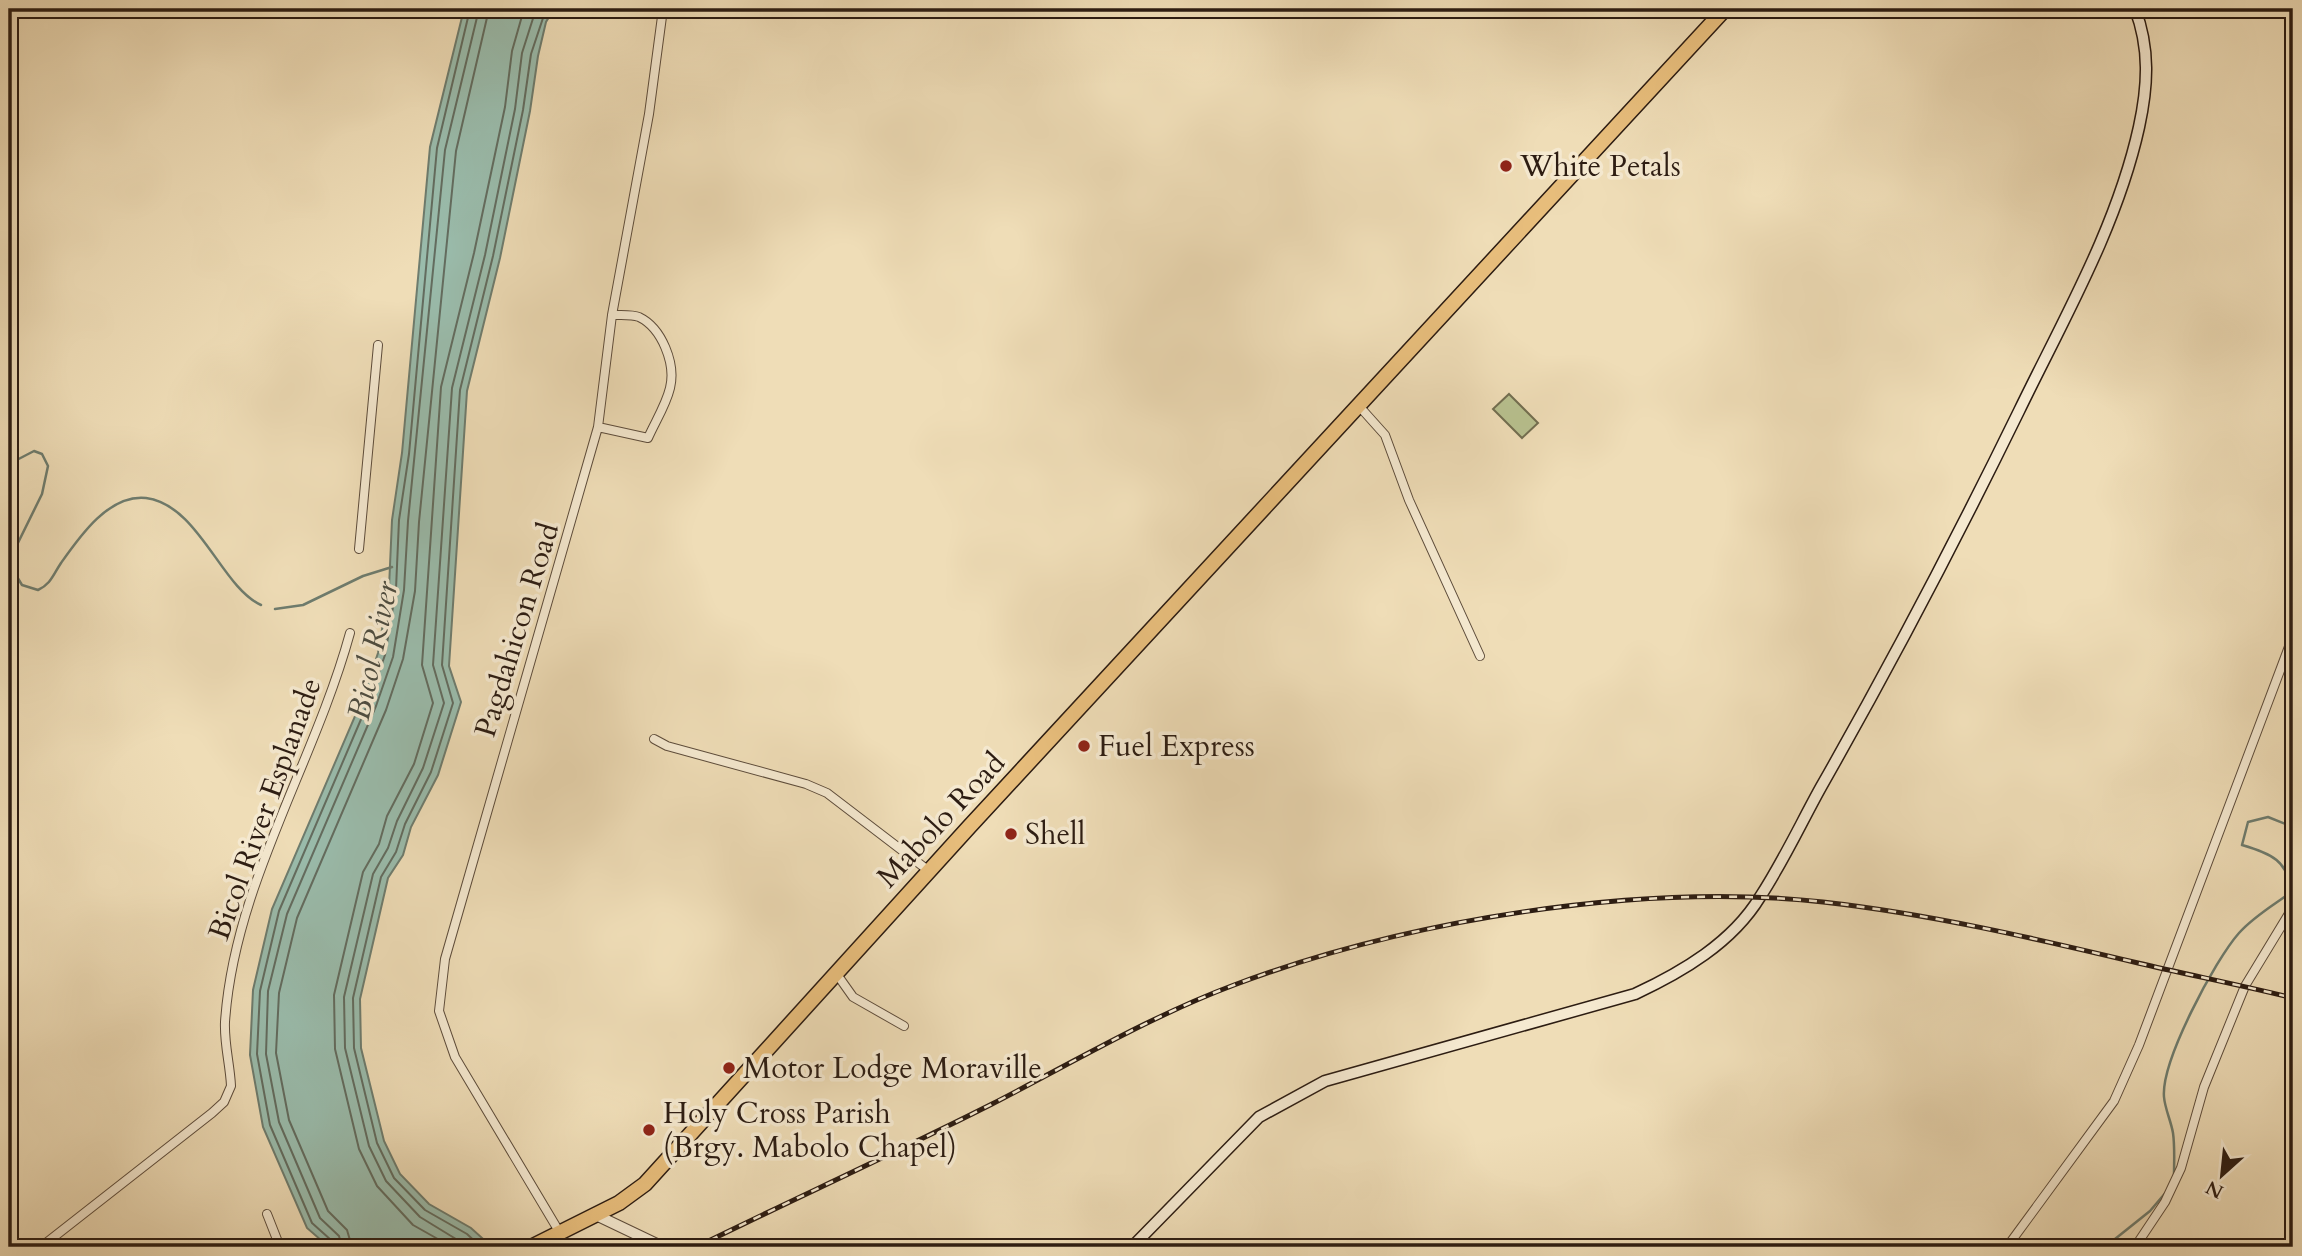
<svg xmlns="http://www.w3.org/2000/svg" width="2302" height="1256" viewBox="0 0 2302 1256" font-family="Cardo,serif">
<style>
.green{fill:#b8c18f;stroke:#726e50;stroke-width:2}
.water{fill:#9abcac;stroke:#6e7c6e;stroke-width:2}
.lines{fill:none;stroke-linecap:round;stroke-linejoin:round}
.shore{stroke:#636c5f;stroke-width:2}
.stream{stroke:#6e7c6e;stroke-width:2.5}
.minor-casing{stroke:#5d4c3b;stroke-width:10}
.tertiary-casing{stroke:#5d4c3b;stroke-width:12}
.secondary-casing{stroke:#2c1c12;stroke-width:13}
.trunk-casing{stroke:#2c1c12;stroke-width:17}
.minor{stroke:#f5e9d0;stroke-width:8}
.tertiary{stroke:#f5e9d0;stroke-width:10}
.secondary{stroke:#f5e9d0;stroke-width:10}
.trunk{stroke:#e8be7c;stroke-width:14}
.rail-casing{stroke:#2c1c12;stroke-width:5}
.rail{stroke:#f5e9d0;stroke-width:2.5;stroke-dasharray:8;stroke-linecap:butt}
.poi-dot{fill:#8f2418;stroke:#f5e9d0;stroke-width:2.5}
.labels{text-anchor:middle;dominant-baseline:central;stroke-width:7;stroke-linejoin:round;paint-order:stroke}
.poi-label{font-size:30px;fill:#2c1c12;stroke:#f5e9d0;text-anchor:start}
.street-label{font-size:30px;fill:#2c1c12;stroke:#f5e9d0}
.water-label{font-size:32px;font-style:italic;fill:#4d4c40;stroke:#f5e9d0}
</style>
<rect width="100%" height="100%" fill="#efddb7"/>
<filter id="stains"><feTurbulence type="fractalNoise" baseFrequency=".00286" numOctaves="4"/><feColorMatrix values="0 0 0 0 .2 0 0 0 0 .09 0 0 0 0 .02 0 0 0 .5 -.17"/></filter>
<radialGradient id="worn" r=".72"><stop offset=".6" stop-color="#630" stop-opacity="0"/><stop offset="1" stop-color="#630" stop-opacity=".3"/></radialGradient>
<path class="green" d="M1509 394 1538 423 1522 438 1493 409Z"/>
<path class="water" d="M464 9H554L546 22 538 56 530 111 500 258 467 391 449 666 461 702 438 775 411 827 403 855 388 878 360 999 361 1048 384 1141 400 1174 429 1204 471 1228 492 1247H329L307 1228 263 1127 250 1055 253 990 272 909 362 700 378 653 389 588 392 520 402 453 430 147Z"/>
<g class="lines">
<path class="shore" d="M333 1247 331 1240 312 1223 270 1125 257 1054 260 991 279 911 368 703 385 655 396 589 399 520 409 454 437 148 470 9
M342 1247 339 1236 320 1218 279 1122 266 1054 268 991 287 914 376 706 393 657 404 590 408 521 445 150 479 9
M352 1247 347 1230 328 1211 289 1120 276 1053 279 993 297 918 386 710 403 659 415 591 419 522 456 151 489 9
M452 1247 413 1225 377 1186 359 1149 335 1049 334 995 363 872 379 844 387 816 414 764 433 703 422 665 441 387 474 253 505 107 512 51 524 9
M469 1247 420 1217 386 1181 369 1146 345 1048 344 997 373 874 388 848 397 821 423 768 444 703 433 665 452 388 485 255 515 109 522 53 536 9
M481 1247 467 1234 425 1210 394 1178 377 1143 354 1048 353 998 381 877 396 852 405 824 431 772 453 703 442 665 460 390 493 256 523 110 531 54 546 9"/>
<path class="stream" d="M9 464 34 451 42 454 48 466 42 494 12 555 11 567 22 585 38 590C51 584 53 575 61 563 80 536 109 494 146 498 199 505 221 587 261 605
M275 609 303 605 363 576 392 567
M2174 1176C2174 1162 2175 1147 2173 1133 2171 1121 2165 1109 2164 1097 2161 1061 2215 960 2239 933 2253 917 2272 906 2290 893 2290 861 2270 853 2242 845L2248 822 2268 817 2293 827
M2110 1247 2115 1239 2150 1211 2167 1191"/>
<g class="minor-casing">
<path id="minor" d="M1359 406 1385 435 1409 500 1480 656
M598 427 648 438C655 422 666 405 670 388 676 364 662 328 639 317 632 314 620 315 612 315
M359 549 378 345
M654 739 667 746 806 784 827 793 929 871
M836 973 853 997 904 1026
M267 1214 280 1247
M560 1233 455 1057 439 1011 445 959 598 427 612 315 649 114 663 9
M41 1247 212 1113 224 1102 231 1086C230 1064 224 1044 225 1022 234 886 314 764 350 633
M2007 1247 2114 1101 2139 1045 2293 636
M2135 1247 2165 1202 2181 1168 2204 1087 2245 986 2293 907"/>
</g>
<g class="tertiary-casing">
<path id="tertiary" d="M596 1215 663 1247"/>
</g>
<g class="secondary-casing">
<path id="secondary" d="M1132 1247 1259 1117 1325 1081 1635 994C1682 972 1732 943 1760 897 1783 862 1801 823 1821 787 1891 664 1957 538 2019 411 2063 320 2117 227 2139 127 2148 86 2150 48 2135 9"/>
</g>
<g class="trunk-casing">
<path id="trunk" d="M531 1247 619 1203 645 1184 969 827 1725 9"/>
</g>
<use href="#minor" class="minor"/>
<use href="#tertiary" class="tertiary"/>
<use href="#secondary" class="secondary"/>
<use href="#trunk" class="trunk"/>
<g class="rail-casing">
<path id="rail" d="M696 1247C794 1199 895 1153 992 1104 1072 1063 1151 1016 1234 985 1406 920 1641 882 1823 902 1930 914 2033 938 2138 963 2189 975 2241 985 2293 998"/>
</g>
<use href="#rail" class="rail"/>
</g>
<g class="poi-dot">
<circle cx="1506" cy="166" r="7"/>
<circle cx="1084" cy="746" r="7"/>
<circle cx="1011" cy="834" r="7"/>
<circle cx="729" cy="1068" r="7"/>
<circle cx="649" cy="1130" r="7"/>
</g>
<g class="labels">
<g class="poi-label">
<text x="1520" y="166">White Petals</text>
<text x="1098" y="746">Fuel Express</text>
<text x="1025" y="834">Shell</text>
<text x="743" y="1068">Motor Lodge Moraville</text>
<text x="663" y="1113">Holy Cross Parish<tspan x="663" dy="34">(Brgy. Mabolo Chapel)</tspan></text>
</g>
<g class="street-label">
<text transform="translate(517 630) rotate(-73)">Pagdahicon Road</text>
<text transform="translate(265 809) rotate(-70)">Bicol River Esplanade</text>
<text transform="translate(941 820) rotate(-47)">Mabolo Road</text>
</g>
<g class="water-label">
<text transform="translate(373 651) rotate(-78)">Bicol River</text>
</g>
</g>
<rect width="2302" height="1256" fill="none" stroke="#efddb7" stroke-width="35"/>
<rect x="10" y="10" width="2281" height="1235" fill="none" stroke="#2c1c12" stroke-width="3.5"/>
<rect x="18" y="18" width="2267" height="1221" fill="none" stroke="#2c1c12" stroke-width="2"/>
<g transform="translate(2222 1175) rotate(207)" stroke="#f5e9d0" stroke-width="5" paint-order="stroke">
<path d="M0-5L12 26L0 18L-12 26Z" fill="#2c1c12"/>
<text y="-10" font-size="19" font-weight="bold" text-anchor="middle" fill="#2c1c12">N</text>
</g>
<rect width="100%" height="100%" filter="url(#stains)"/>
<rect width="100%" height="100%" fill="url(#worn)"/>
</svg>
